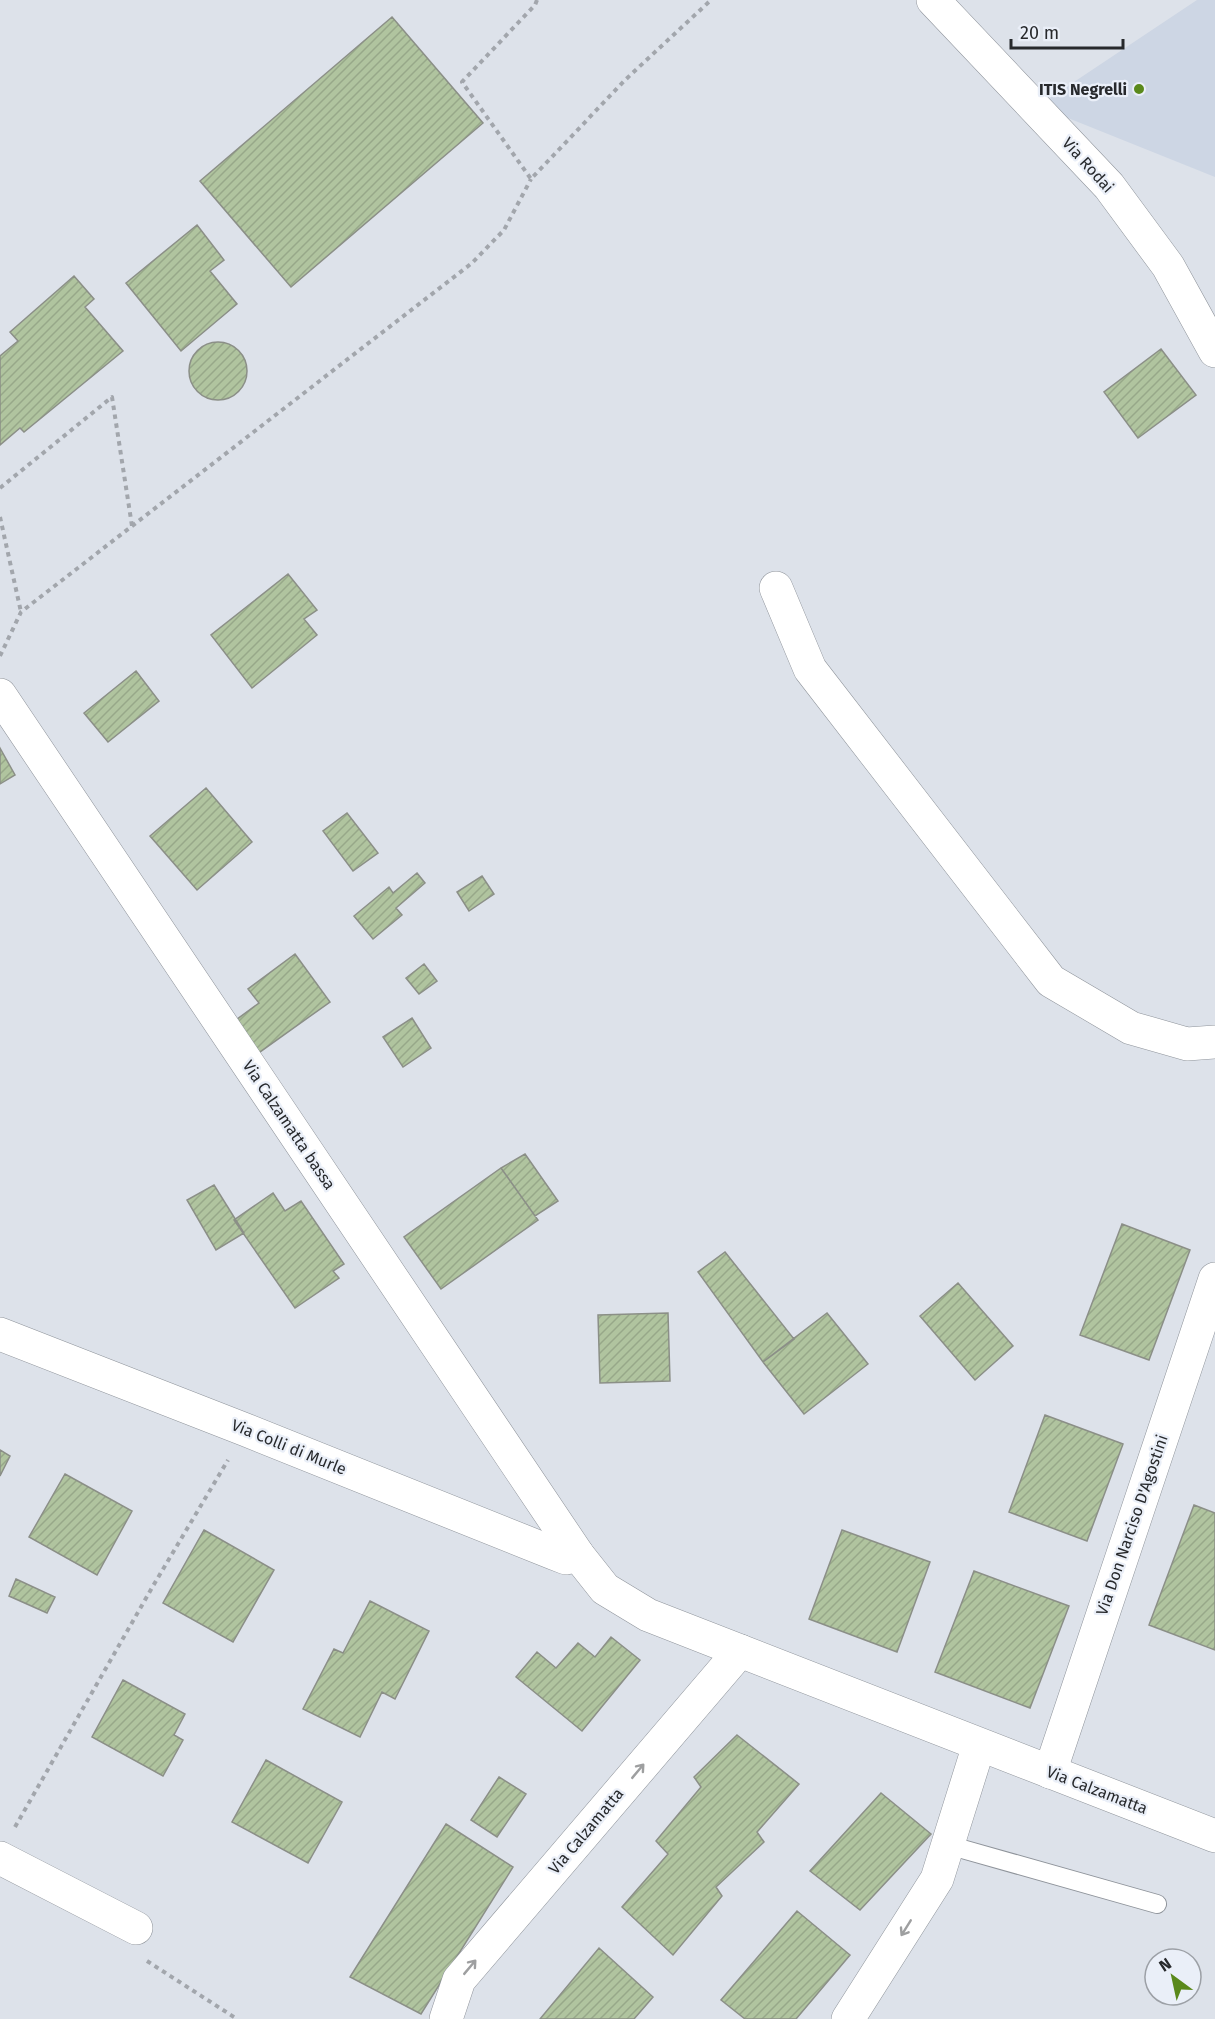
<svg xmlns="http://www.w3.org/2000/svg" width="1215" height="2019" viewBox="0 0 1215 2019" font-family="'Fira Sans',sans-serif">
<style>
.built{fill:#cdd6e4}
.building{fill:url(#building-hatch);stroke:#8b8f87;stroke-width:1.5}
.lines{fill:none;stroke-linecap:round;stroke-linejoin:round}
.lane-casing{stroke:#8f949b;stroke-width:20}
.street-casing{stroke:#8f949b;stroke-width:34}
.secondary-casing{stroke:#8f949b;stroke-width:34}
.path{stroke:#a2a6ac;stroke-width:4;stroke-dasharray:4.5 4.5;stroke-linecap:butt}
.lane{stroke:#fff;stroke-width:18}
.street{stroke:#fff;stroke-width:33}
.secondary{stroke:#fff;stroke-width:33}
.oneway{stroke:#9e9fa0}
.poi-dot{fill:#5a891b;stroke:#eaeff8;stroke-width:2}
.labels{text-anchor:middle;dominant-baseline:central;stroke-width:4.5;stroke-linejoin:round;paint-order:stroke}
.poi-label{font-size:16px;font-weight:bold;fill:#27292c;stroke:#eaeff8;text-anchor:end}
.street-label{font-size:16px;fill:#27292c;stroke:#eaeff8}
</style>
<defs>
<pattern id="building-hatch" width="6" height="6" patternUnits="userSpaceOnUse" patternTransform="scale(1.5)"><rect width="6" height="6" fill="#b0c49f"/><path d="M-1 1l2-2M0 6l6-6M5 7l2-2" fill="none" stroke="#97a889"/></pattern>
</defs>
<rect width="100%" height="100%" fill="#dde2ea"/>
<path class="built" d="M1197 0H1215V177L1038 106Z"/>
<path class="building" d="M392 17 483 123 291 287 200 181Z
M197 225 224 260 210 271 237 304 181 351 126 283Z
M74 276 94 299 85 307 123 351 24 432 20 428 0 445V356L18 341 10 332Z
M189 371a29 29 0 1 1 58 0a29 29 0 1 1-58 0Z
M1161 349 1196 395 1138 438 1104 392Z
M288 574 317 610 304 619 317 635 252 688 211 635Z
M136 671 159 701 108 742 84 713Z
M0 748 15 775 0 784Z
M206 788 252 842 197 890 150 836Z
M347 813 378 853 353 871 323 831Z
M417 873 425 883 396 908 402 915 373 939 354 916 389 887 393 893Z
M482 876 494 894 469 911 457 892Z
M295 954 330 1002 253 1057 229 1025 259 1003 248 989Z
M424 964 437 981 419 994 406 978Z
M412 1018 431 1048 403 1067 383 1037Z
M525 1154 558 1201 535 1216 501 1168Z
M501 1168 538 1220 441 1289 404 1237Z
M214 1185 244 1233 216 1250 187 1200Z
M273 1193 285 1211 301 1201 344 1264 333 1271 339 1278 295 1308 234 1220Z
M1122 1224 1190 1250 1149 1360 1080 1335Z
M725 1252 794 1339 763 1362 698 1272Z
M958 1283 1013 1346 975 1380 920 1316Z
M668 1313 670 1381 600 1383 598 1315Z
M827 1313 868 1364 804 1414 763 1362Z
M1045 1415 1123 1444 1087 1541 1009 1512Z
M0 1450 10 1456 0 1476Z
M65 1474 132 1511 97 1575 29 1537Z
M1194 1505 1215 1513V1650L1149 1625Z
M204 1530 274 1570 233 1642 163 1603Z
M842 1530 930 1562 897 1652 809 1619Z
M974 1571 1069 1606 1030 1708 935 1672Z
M16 1579 55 1597 47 1613 9 1596Z
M370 1601 429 1631 395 1699 382 1692 360 1737 303 1709 334 1649 343 1653Z
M611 1637 640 1660 582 1731 516 1677 537 1652 556 1668 578 1643 595 1657Z
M123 1680 185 1714 174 1735 183 1740 163 1776 92 1737Z
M737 1735 799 1784 757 1832 764 1842 716 1887 722 1896 673 1955 622 1907 668 1854 656 1841 701 1787 694 1777Z
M266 1760 342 1802 308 1863 232 1822Z
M499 1777 526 1794 497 1837 471 1820Z
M881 1793 931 1834 860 1910 810 1871Z
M446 1824 513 1867 421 2014 350 1977Z
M797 1911 850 1955 796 2019H745L721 2000Z
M599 1948 653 1997 634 2019H540Z"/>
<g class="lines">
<g class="lane-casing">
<path id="lane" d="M948 1845 1157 1904"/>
</g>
<g class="street-casing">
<path id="street" d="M933 0 1109 186 1168 266 1215 351
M776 588 810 669 1051 981 1131 1028 1187 1044 1215 1042
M0 1334 246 1430 553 1553 566 1558 578 1555
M1050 1772 1215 1279
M0 1858 136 1928
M446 2019 459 1980 740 1651
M848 2019 937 1879 979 1745"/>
</g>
<g class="secondary-casing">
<path id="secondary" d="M0 695 578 1555 605 1589 648 1615 1215 1836"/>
</g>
<path class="path" d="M537 0 535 5 462 82 531 179 625 80 711 0
M0 488 112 397 132 526
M0 517 21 612
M0 656 21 612 472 263 504 230 531 179
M15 1827 153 1586 228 1460
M147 1961 237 2019"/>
<use href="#lane" class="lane"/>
<use href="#street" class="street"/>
<use href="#secondary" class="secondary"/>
</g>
<defs><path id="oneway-shaft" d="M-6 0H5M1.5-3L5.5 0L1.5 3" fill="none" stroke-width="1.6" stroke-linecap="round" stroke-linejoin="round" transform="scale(1.5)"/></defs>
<g class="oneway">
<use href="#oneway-shaft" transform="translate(638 1771) rotate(-50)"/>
<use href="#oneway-shaft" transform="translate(906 1928) rotate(122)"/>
<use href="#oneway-shaft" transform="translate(470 1967) rotate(-50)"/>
</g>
<circle class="poi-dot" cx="1139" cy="89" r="6"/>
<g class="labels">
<g class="poi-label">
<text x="1127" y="89">ITIS Negrelli</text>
</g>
<g class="street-label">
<text transform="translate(1088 165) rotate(48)">Via Rodai</text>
<text transform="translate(289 1125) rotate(56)">Via Calzamatta bassa</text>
<text transform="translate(289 1447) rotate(22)">Via Colli di Murle</text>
<text transform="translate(1132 1525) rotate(-71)">Via Don Narciso D'Agostini</text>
<text transform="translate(1097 1790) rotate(21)">Via Calzamatta</text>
<text transform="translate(586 1831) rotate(-50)">Via Calzamatta</text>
</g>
</g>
<g transform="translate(1173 1977) rotate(327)"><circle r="28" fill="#eaeff8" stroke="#9ca0a6" stroke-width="1.5"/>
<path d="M0-4.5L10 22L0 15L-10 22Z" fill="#5a891b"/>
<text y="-9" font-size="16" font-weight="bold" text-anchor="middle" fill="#27292c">N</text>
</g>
<path d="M1011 39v9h112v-9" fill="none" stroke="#27292c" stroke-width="3"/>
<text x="1020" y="39" font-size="18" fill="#27292c" stroke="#eaeff8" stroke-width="4.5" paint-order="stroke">20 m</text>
</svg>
